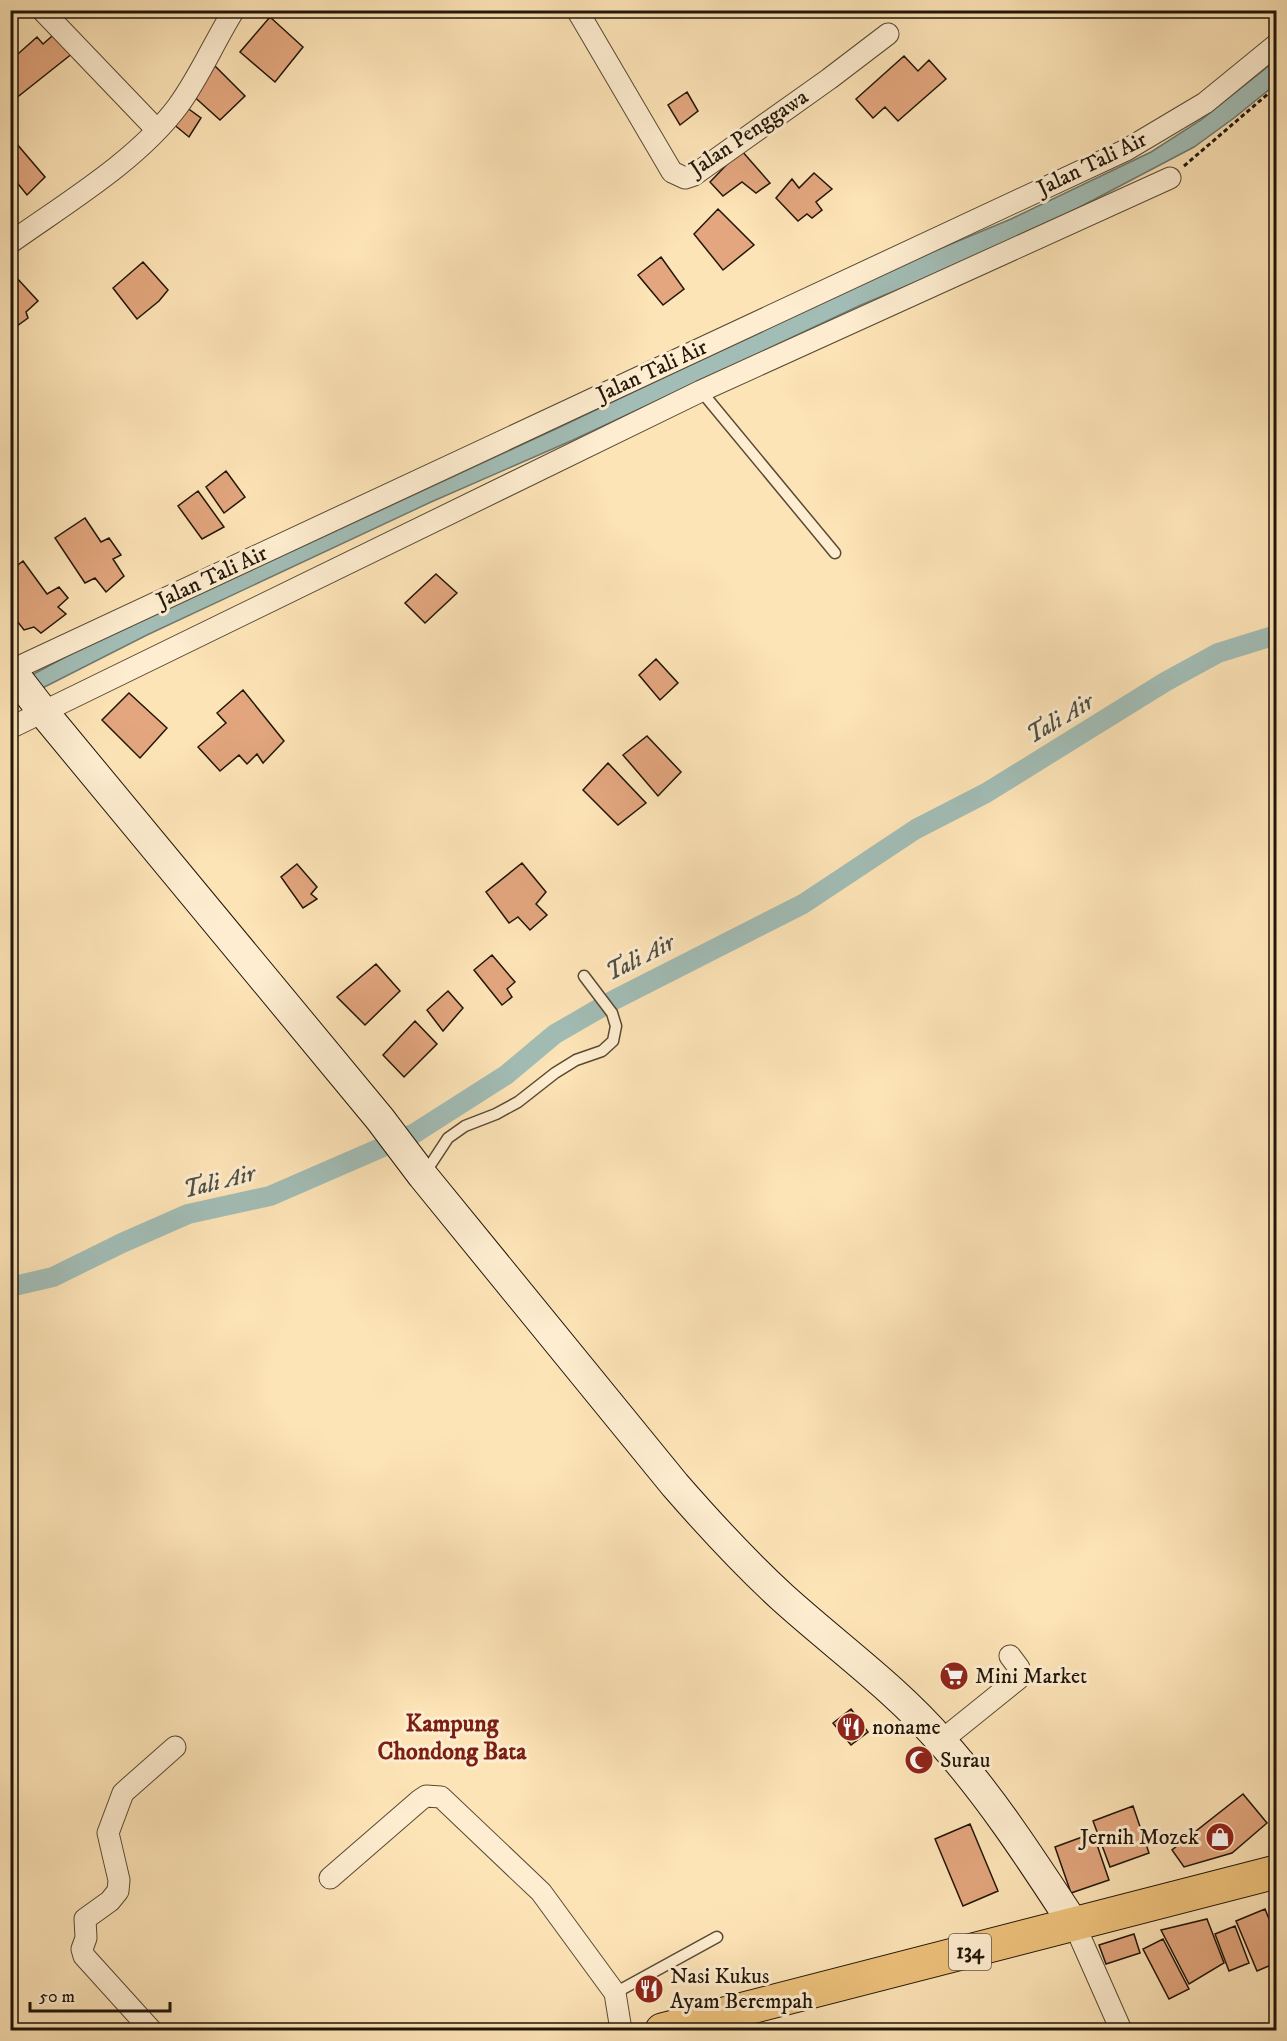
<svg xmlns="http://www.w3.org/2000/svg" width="1287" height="2041" viewBox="0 0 1287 2041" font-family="'IM FELL DW Pica',serif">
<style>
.water{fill:#a2bdb6;stroke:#6e7a71;stroke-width:1.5}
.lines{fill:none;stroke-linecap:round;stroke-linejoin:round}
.canal{stroke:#a2bdb6;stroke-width:20}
.building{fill:#e3a67e;stroke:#211609;stroke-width:1.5}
.lane-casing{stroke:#584a34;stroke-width:13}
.street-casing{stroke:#584a34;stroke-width:23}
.secondary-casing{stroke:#211609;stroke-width:32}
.primary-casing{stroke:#211609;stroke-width:35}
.path{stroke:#211609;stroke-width:3;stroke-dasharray:4.5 3;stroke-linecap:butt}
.lane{stroke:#feedd0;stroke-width:10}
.street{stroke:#feedd0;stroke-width:21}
.secondary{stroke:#feedd0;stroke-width:30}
.primary{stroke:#eec27c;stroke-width:33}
.labels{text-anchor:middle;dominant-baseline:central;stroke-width:6;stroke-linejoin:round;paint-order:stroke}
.shield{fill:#feedd0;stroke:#635645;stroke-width:1.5}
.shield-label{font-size:21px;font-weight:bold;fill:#211609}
.street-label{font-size:22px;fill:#211609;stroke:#feedd0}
.poi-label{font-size:22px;fill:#211609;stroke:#feedd0;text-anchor:start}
.water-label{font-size:24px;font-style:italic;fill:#4e5046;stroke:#feedd0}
.neighbourhood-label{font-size:24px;font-weight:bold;fill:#7a1f14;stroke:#feedd0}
</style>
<rect width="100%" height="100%" fill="#fde4b7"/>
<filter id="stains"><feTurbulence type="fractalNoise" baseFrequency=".00333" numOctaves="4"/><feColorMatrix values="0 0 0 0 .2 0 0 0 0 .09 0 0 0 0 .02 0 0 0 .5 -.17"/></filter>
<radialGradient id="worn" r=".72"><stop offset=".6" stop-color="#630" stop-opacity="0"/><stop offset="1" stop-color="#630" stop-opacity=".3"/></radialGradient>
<path class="water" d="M1276 60V84L1234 118 1194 147 1023 237 861 305 573 440 431 502 147 635 11 704V686L73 653 562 426 884 272 1011 219 1151 152 1201 120Z"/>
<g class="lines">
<path class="canal" d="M10 1287 53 1277 122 1243 188 1214 270 1196 415 1133 506 1075 555 1034 614 1000 803 904 916 829 986 793 1165 682 1218 653 1276 635"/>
</g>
<path class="building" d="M270 17 303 47 275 82 240 52Z
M59 30 78 49 15 99 10 93V61L37 37 43 44Z
M904 56 918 71 929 60 946 79 898 121 885 107 873 118 856 99Z
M214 65 245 96 220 120 190 93Z
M687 92 698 111 680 125 668 105Z
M186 107 201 118 189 137 172 123Z
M16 143 45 177 27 195 10 174V147Z
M741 150 770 183 756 193 742 182 723 196 710 182Z
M814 173 832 189 816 202 822 210 812 218 807 214 798 221 776 198 792 179 799 188Z
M718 209 754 245 723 270 694 234Z
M661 257 684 289 663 305 638 275Z
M143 262 168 290 159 301 137 319 113 288Z
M15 276 38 301 26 312 28 318 10 331V279Z
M226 471 245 497 224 513 206 487Z
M198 491 224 527 202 539 178 506Z
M85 518 101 542 109 538 121 555 113 559 124 576 106 592 95 578 85 583 55 538Z
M23 561 47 594 59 587 68 598 58 607 66 614 41 633 34 627 24 630 10 612V571Z
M436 574 457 593 425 623 405 603Z
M656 659 678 683 660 700 639 675Z
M243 690 284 741 263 763 257 754 247 764 239 755 220 771 198 747 226 723 217 713Z
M129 693 167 728 140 758 102 720Z
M647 736 681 772 658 796 623 755Z
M608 763 646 803 618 825 583 790Z
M522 863 546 892 536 904 547 915 530 930 518 917 509 923 486 892Z
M297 864 317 887 311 894 317 899 303 908 281 877Z
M492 955 515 982 507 989 512 997 502 1005 474 970Z
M376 964 400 991 365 1025 337 997Z
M448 991 463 1008 443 1031 427 1010Z
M415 1021 437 1044 404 1077 383 1055Z
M851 1709 868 1732 851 1745 833 1723Z
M1243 1794 1267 1823 1232 1853 1184 1867 1172 1850Z
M1133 1806 1149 1853 1110 1867 1093 1821Z
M970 1824 998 1891 963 1906 935 1839Z
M1093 1833 1109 1880 1071 1893 1055 1847Z
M1265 1909 1276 1936V1963L1257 1971 1236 1921Z
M1207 1919 1224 1963 1189 1984 1161 1930Z
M1235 1926 1249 1963 1229 1971 1215 1934Z
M1134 1934 1140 1953 1106 1964 1099 1945Z
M1163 1939 1189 1989 1169 1999 1143 1949Z"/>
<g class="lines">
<g class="lane-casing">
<path id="lane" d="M701 391 835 553
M425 1173 448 1138 465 1126 496 1114 518 1102 555 1073 576 1060 602 1051 613 1041 616 1026 612 1013 584 976
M615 1993 717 1937"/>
</g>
<g class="street-casing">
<path id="street" d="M42 10 157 130
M577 10 672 172 685 178 694 175 829 79 888 34
M10 243C66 203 137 161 178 106 200 76 214 42 234 10
M10 671 1126 150 1205 103 1276 45
M10 728 701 391 1170 178
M941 1741 1018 1679 1019 1668 1010 1656
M330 1878 420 1800 426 1796 441 1797 541 1892 615 1993 621 2030
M1075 1926 1121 2030
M151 2030 84 1956 82 1949 86 1938 85 1919 110 1901 118 1891 119 1880 108 1833 123 1793 175 1747"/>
</g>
<g class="secondary-casing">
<path id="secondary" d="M10 669 44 713 380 1119 423 1176 675 1485C709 1524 744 1562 782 1597 835 1645 894 1687 941 1741 992 1798 1033 1862 1075 1926"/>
</g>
<g class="primary-casing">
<path id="primary" d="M662 2030 1276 1872"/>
</g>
<path class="path" d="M1184 166 1276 87"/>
<use href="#lane" class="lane"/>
<use href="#street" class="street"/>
<use href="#secondary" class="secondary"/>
<use href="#primary" class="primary"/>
</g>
<defs>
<g id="supermarket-disc" transform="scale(1.5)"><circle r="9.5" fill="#8f2418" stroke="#feedd0"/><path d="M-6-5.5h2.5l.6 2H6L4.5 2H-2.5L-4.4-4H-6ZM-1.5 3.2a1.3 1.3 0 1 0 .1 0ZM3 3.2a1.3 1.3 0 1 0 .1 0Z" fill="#fff"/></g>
<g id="restaurant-disc" transform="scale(1.5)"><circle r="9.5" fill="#8f2418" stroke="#feedd0"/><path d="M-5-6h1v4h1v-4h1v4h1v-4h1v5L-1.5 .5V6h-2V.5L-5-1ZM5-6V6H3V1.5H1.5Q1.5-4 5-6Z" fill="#fff"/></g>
<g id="mosque-disc" transform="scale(1.5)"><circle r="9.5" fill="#8f2418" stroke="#feedd0"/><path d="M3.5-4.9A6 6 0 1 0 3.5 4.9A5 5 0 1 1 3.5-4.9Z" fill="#fff"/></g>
<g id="shop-disc" transform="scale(1.5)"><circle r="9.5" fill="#8f2418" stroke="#feedd0"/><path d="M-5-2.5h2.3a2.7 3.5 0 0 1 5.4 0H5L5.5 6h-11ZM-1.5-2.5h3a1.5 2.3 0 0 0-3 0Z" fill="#fff"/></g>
</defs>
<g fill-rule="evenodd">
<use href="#supermarket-disc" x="954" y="1676"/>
<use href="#restaurant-disc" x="851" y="1727"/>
<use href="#mosque-disc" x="919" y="1760"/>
<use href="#shop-disc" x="1220" y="1837"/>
<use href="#restaurant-disc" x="649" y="1989"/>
</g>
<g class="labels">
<rect class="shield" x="949" y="1934" width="42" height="36" rx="4.5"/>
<g class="shield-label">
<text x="970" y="1952">134</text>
</g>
<g class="street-label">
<text transform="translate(749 133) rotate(-34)">Jalan Penggawa</text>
<text transform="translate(1092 164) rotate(-26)">Jalan Tali Air</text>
<text transform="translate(652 371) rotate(-25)">Jalan Tali Air</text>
<text transform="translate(212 577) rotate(-25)">Jalan Tali Air</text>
</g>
<g class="poi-label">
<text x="975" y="1676">Mini Market</text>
<text x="872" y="1727">noname</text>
<text x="940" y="1760">Surau</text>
<text x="1199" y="1837" text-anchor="end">Jernih Mozek</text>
<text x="670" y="1976">Nasi Kukus<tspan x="670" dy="25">Ayam Berempah</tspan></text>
</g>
<g class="water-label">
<text transform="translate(1060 719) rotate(-31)">Tali Air</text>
<text transform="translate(640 958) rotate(-27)">Tali Air</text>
<text transform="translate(219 1182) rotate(-14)">Tali Air</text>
</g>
<g class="neighbourhood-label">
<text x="452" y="1724">Kampung<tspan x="452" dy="28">Chondong Bata</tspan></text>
</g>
</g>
<rect width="1287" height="2041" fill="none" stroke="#fde4b7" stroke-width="36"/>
<rect x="12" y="12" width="1263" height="2017" fill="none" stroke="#211609" stroke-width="3"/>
<rect x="18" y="18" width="1251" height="2005" fill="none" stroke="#211609" stroke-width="1.5"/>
<path d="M30 2002v9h140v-9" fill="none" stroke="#211609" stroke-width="3"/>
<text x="39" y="2002" font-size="18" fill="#211609" stroke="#feedd0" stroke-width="4.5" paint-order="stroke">50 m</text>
<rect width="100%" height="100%" filter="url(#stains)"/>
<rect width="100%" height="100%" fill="url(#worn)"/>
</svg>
